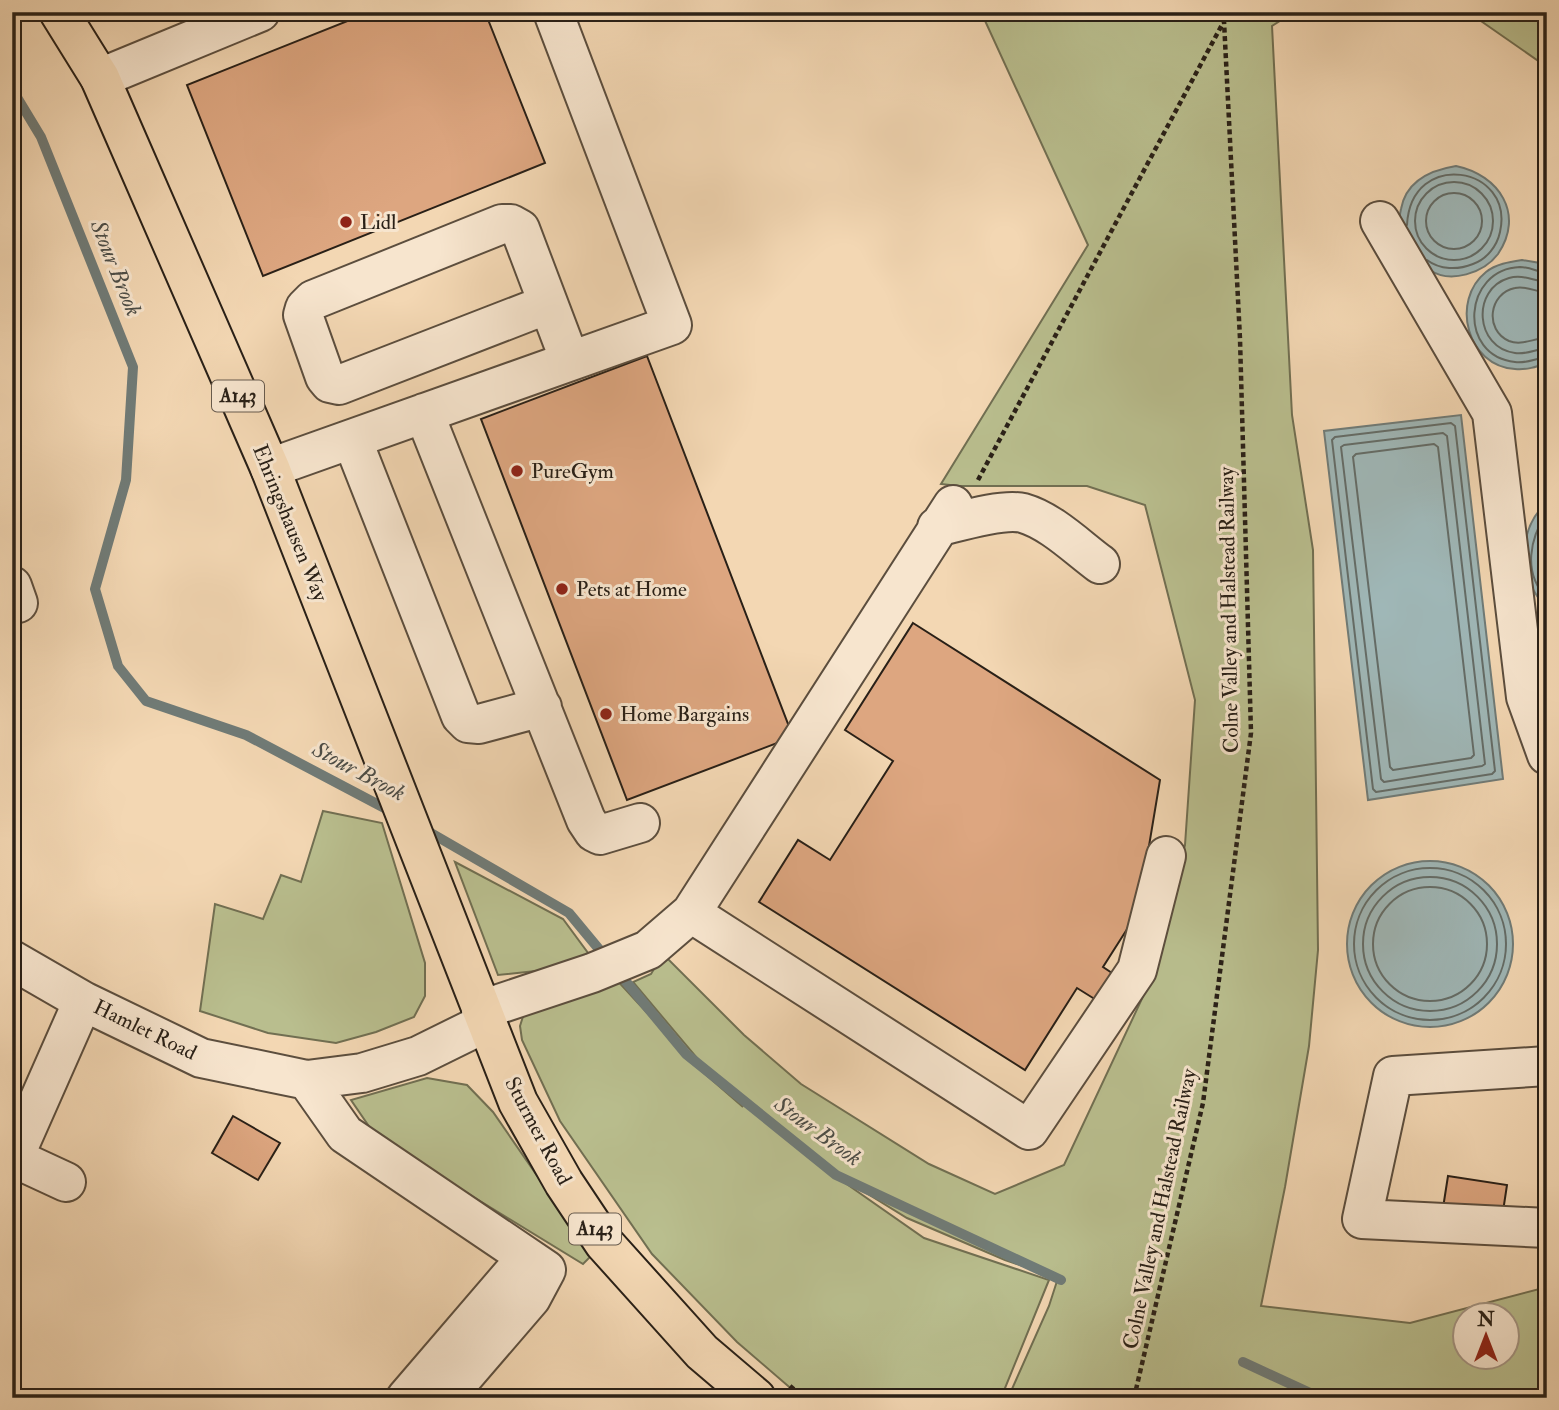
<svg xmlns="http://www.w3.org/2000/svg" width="1559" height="1410" viewBox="0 0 1559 1410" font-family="'IM FELL Double Pica',serif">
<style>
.green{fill:#b9be8e;stroke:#716f52;stroke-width:2;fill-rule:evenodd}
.water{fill:#9fb7b7;stroke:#707b77;stroke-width:2}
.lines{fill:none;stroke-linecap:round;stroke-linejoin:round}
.shore{stroke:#646c67;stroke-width:2}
.stream{stroke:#707b77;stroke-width:10}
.building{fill:#dda680;stroke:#292017;stroke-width:2}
.minor-casing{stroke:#5c4e3e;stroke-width:42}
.major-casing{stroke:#292017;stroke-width:42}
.path{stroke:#292017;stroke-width:4.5;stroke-dasharray:5 3.5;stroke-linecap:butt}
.minor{stroke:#f7e5ce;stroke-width:38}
.major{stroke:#f3d7b3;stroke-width:38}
.poi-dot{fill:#8f2418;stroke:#f7e5ce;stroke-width:2.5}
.labels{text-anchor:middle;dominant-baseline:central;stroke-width:6;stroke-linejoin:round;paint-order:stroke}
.shield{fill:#f7e5ce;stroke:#675b4e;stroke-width:2}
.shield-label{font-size:19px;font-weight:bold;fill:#292017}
.poi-label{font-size:21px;fill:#292017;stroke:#f7e5ce;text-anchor:start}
.street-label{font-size:21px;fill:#292017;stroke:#f7e5ce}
.water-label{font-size:23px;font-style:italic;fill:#4c4d47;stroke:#f7e5ce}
</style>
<rect width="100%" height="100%" fill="#f3d7b3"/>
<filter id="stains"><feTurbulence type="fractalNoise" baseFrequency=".00286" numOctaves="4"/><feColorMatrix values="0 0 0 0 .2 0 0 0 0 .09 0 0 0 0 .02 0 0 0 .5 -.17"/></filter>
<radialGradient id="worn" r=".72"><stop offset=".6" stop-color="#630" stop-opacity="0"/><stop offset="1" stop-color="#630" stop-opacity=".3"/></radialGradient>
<path class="green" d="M981 12H1294L1272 26 1292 415 1313 550 1318 950 1309 1046 1285 1187 1261 1306 1410 1323 1547 1287V1398H1008L1049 1306 1058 1278 1005 1260 907 1218 808 1157 924 1238 1049 1280 1001 1398H802L737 1342 652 1254 560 1121 522 1040 520 1026 525 1010 614 977 697 1067 743 1107 718 1083 633 982 651 974 663 954 744 1035 801 1084 929 1164 995 1194 1064 1165 1147 988 1185 845 1195 700 1145 505 1087 486H959L941 484 1088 245ZM1464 1316H1506V1358H1464Z
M1468 12H1547V67Z
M323 811 382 823 425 963V996L414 1017 376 1032 336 1043 268 1033 200 1011 215 904 263 919 281 875 301 882Z
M455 862 563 919 591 957 554 969 498 975Z
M427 1078 467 1085 493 1112 592 1255 583 1264 377 1138 351 1100Z"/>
<path class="water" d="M1456 166C1499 175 1525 214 1498 254 1484 273 1450 284 1430 270 1424 266 1419 254 1414 248 1410 241 1402 233 1400 225 1399 221 1400 213 1401 209 1406 181 1431 170 1456 166Z
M1522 260 1540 263 1547 268V363C1536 367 1527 370 1515 369 1467 366 1450 301 1486 272 1496 264 1509 262 1522 260Z
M1461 415 1503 779 1368 800 1324 431Z
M1547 502V608C1518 579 1516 531 1547 502Z
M1347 944a83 83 0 1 1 166 0a83 83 0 1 1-166 0Z"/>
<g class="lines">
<path class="shore" d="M1415 221a39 39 0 1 1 78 0a39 39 0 1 1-78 0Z
M1426 221a28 28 0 1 1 56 0a28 28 0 1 1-56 0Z
M1407 225C1411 148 1515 166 1500 232 1497 246 1487 259 1473 264 1458 270 1440 270 1427 260
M1547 273C1538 272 1530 267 1520 267 1463 269 1457 356 1515 362 1526 364 1536 358 1547 357
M1547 282C1533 281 1523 274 1509 278 1471 289 1475 348 1515 353 1526 355 1536 349 1547 348
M1547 293C1536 292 1526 285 1515 288 1489 293 1484 330 1509 341 1522 346 1534 338 1547 338
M1451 423 1455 426 1495 771 1492 774 1376 792 1373 789 1332 440 1335 437Z
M1443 433 1447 436 1485 764 1482 766 1384 782 1381 779 1341 447 1344 445Z
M1434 444 1438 447 1474 755 1471 758 1393 770 1390 767 1353 457 1356 454Z
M1547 512C1530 538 1522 573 1547 598
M1354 944a76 76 0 1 1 152 0a76 76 0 1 1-152 0Z
M1363 944a67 67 0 1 1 134 0a67 67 0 1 1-134 0Z
M1373 944a57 57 0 1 1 114 0a57 57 0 1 1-114 0Z"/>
<path class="stream" d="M12 89 41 137 133 367 126 480 95 589 118 666 146 701 246 735 394 813
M424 829 569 913 686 1054 836 1175 1061 1280
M1243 1362 1321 1398
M1522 1398 1547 1393"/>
</g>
<path class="building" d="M370 12H485L545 163 263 276 187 85Z
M647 356 793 737 627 800 481 419Z
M913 623 1160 780 1138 912 1103 967 1118 977 1101 1003 1077 988 1025 1070 759 902 798 840 830 860 893 761 845 730Z
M233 1116 280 1143 258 1180 212 1153Z
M1448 1176 1507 1185 1502 1218 1443 1208Z"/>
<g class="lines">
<g class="minor-casing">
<path id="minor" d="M100 78 260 12
M1380 221 1492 413 1526 697 1547 755
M548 304 339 385 330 383 325 377 303 315 305 308 313 300 502 224H511L520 229 570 361
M424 413 586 820 594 832 600 835 640 823
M352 439 461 716 468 723 479 724 542 707
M270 468 672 325 553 12
M937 527C958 522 1002 508 1023 513 1051 521 1077 547 1100 564
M12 586 18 603
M691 913 1029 1130 1137 970 1166 856
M12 960 83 1001 201 1058 307 1080 362 1073 418 1056 485 1023
M481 1010 592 973 648 950 691 913 953 505
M1547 1066 1393 1076 1362 1219 1547 1228
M307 1080 345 1134 546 1270 531 1298 445 1398
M12 1157 66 1182
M14 1157 83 1001
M406 1398 527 1257"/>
</g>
<g class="major-casing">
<path id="major" d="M59 12 100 78 270 468 518 1102 564 1183 604 1243 702 1352 756 1398"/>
</g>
<path class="path" d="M978 480 1224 21 1239 12
M790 1386 804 1398
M1134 1398 1203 1103 1251 733 1240 339 1224 21"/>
<use href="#minor" class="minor"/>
<use href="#major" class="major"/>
</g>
<g class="poi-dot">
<circle cx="346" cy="222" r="7"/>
<circle cx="517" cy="471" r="7"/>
<circle cx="562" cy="589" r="7"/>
<circle cx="606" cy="714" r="7"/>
</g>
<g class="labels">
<g class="shield">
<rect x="212" y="380.5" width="52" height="31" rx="5"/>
<rect x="569" y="1213.5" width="52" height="31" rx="5"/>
</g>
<g class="shield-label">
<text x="238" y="396">A143</text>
<text x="595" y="1229">A143</text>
</g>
<g class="poi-label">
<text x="360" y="222">Lidl</text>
<text x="531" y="471">PureGym</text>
<text x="576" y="589">Pets at Home</text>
<text x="620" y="714">Home Bargains</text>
</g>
<g class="street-label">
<text transform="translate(290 523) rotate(68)">Ehringshausen Way</text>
<text transform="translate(1229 610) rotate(-91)">Colne Valley and Halstead Railway</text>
<text transform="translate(145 1030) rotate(26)">Hamlet Road</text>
<text transform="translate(538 1131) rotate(62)">Sturmer Road</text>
<text transform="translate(1160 1209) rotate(-78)">Colne Valley and Halstead Railway</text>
</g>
<g class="water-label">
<text transform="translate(116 268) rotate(68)">Stour Brook</text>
<text transform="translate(359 771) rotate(28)">Stour Brook</text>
<text transform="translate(818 1131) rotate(36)">Stour Brook</text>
</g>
</g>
<rect width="1559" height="1410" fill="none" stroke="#f3d7b3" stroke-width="42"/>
<rect x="14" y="14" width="1531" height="1382" fill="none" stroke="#292017" stroke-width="3.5"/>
<rect x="21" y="21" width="1517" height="1368" fill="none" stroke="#292017" stroke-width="2"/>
<g transform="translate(1486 1336)"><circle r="33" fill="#f7e5ce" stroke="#a59685" stroke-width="2"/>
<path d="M0-5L12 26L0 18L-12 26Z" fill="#8f2418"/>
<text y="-10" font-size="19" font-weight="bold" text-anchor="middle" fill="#292017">N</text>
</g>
<rect width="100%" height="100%" filter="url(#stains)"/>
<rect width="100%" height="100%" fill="url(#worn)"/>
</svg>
